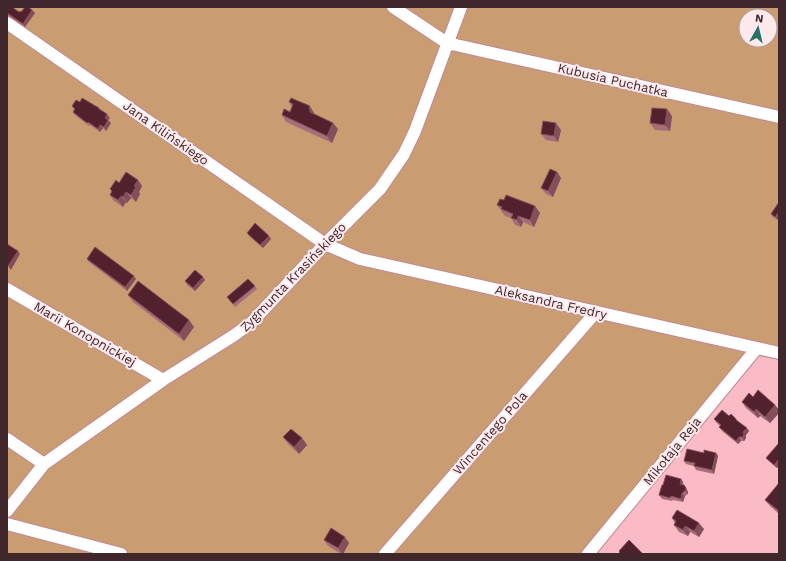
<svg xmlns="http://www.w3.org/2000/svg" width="786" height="561" viewBox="0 0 786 561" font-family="'Work Sans',sans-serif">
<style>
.green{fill:#c99d71;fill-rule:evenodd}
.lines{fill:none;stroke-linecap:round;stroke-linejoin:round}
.minor-casing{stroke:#c48893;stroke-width:14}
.minor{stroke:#fff;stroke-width:12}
.wall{fill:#a66e7a}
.shaded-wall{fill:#844f5b}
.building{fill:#52212d;stroke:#844f5b}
.labels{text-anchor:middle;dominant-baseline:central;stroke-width:4;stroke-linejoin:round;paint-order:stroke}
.street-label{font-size:13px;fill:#3f272c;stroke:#fde9ec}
</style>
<rect width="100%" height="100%" fill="#fabac6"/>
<path class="green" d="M7 7H779V360L759 356 596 554H7ZM746 16H770V40H746Z"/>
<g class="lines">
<g class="minor-casing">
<path id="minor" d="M393 7 447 43 779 117
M7 23 325 244 360 259 779 353
M7 289 163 380
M7 439 44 464
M7 511 44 464 163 380 233 336 251 323 325 244 380 189 404 154 415 131 461 7
M7 524 121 554
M385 554 596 312
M588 554 757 348"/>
</g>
<use href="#minor" class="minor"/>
</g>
<path class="wall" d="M7 7 19 12 32 10 35 13 25 27 7 15Z
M80 102 101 110 110 118 108 120 111 123 106 131 103 128 100 132 90 125 89 126 75 115 73 112 74 110 72 106Z
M289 102 314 113V114L338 129 332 143 286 122 282 115 290 112 292 107Z
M672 116 670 131 655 130 650 123Z
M561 130 558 142 546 140 541 134Z
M557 172 561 178 553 197 546 194 541 188Z
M138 180 142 186 139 192 140 194 136 202 131 198 127 203 126 202 123 207 114 201 110 195 112 191 110 189 119 183Z
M504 200 535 206 540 213 534 227 523 222 521 227 515 225 511 218 505 216 497 205Z
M779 202V218L778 220 773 217 771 214Z
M247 233 271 239 263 248 249 236Z
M87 259 136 279 127 291 89 262Z
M203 277 205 280 195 291 187 285 185 281Z
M255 286 257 289 235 307 227 297Z
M128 295 194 327 184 341 133 302Z
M753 397 775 405 779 410V413L770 423 760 416 758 418 746 408 742 402Z
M729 416 736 419 738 421 749 431 746 435V438L744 441H741L738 444 722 431 719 427 720 426 716 422 714 419Z
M283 437 302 438 307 445 299 454 288 444Z
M779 443V465L777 468 769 461 766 458Z
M704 453H716L718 456 714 474 696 470 694 466 686 464 684 461Z
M681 479 683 482V484L684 485 688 492V494L685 496 683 502 673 500 672 501 662 499 659 495 663 485Z
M779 483V514L770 506 765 500Z
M672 518 704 529 699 537 690 532 688 536 679 532 674 525 675 523Z
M324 540 349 543 343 554H341L328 546Z"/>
<path class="shaded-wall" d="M32 10 35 13 25 27 23 24Z
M310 106 314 113V114L310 112 309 107Z
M667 109 672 116 670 131 665 125Z
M107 114 110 118 107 121 105 118Z
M108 120 111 123 106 131 104 127Z
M333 123 338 129 332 143 327 136Z
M556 123 561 130 558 142 554 136Z
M100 125 103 128 100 132 98 129Z
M557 172 561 178 553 197 548 191Z
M138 180 142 186 139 192 140 194 136 202 131 195 134 186Z
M126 192 131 198 127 203 123 197Z
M121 196 126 202 123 207 118 200Z
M535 206 540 213 534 227 530 220Z
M779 212V218L778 220 775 217Z
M518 216 523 222 521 227 517 220Z
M269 236 271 239 263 248 260 245Z
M18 251 20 254 11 270 8 266Z
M134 276 136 279 127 291 125 287Z
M203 277 205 280 195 291 193 288Z
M189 320 194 327 184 341 179 334Z
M775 405 779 410V413L770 423 765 417Z
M756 409 760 416 758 418 754 412Z
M747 428 749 431 746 435V438L744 441 742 437 743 432Z
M739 437 741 441 738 444 736 441Z
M302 438 307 445 299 454 294 447Z
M716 453 718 456 714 474 712 470Z
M779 459V465L777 468 774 465Z
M681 479 683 482 682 487 680 484Z
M686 488 688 492V494L685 491Z
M682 493 685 496 683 502 681 499Z
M699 523 704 529 699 537 694 531Z
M685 526 690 532 688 536 683 530Z
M345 537 349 543 343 554H342L338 548Z"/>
<path class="building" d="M7 7H12L19 12 22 11 25 7H28L32 10 23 24 7 13Z
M82 98 99 108V109L107 114 105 118 108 120 104 127 100 125 98 129 88 122 87 123 73 112 75 109 72 106 76 100 80 102Z
M291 98 310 106 309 107 310 110V112L333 123 327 136 282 115 284 109 290 112 293 104 289 102Z
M652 108 667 109 665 125 650 123Z
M543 121 556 123 554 136 541 134Z
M550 169 557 172 548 191 541 188Z
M126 172 138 180 134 186 136 187 131 195 126 192 123 197 121 196 118 200 110 195 112 191 110 189 116 180 119 183Z
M506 195 535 206 530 220 518 216 517 220 511 218 513 214 501 209 502 207 497 205 500 199 504 200Z
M779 202V212L775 217 771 214Z
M255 223 269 236 260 245 247 233Z
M7 244 18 251 8 266 7 265Z
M95 247 134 276 125 287 87 259Z
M195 270 203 277 193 288 185 281Z
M248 279 255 286 233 304 227 297Z
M138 281 189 320 179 334 128 295Z
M758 390 775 405 765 417 756 409 754 412 742 402 749 393 753 397Z
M722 410 729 416 731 414 736 419V420L747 428 743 432 744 435 742 437H739L736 441 719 427 721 425 714 419Z
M291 429 302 438 294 447 283 437Z
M779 443V459L774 465 766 458Z
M687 449 704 453V450L716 453 712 470 694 466 695 463 684 461Z
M666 475 681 479 680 484 684 485 686 488 685 491 682 493 681 499 671 496 670 498 659 495 662 485H663Z
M779 483V511L765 500Z
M677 510 699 523 694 531 685 526 683 530 674 525 676 521 672 518Z
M331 528 345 537 338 548 324 540Z
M629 540 643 554H618L620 552 619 551Z"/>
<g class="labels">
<g class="street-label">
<text transform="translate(613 80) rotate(13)">Kubusia Puchatka</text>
<text transform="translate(166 133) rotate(35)">Jana Kilińskiego</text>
<text transform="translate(293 277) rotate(-46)">Zygmunta Krasińskiego</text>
<text transform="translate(551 302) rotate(13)">Aleksandra Fredry</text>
<text transform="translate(85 334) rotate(30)">Marii Konopnickiej</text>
<text transform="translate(490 433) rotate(-49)">Wincentego Pola</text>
<text transform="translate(672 451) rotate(-51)">Mikołaja Reja</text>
</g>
</g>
<rect width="786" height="561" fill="none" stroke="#3f272c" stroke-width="16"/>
<g transform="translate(758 28) rotate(8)"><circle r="19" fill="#fde9ec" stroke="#b19b9f"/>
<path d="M0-3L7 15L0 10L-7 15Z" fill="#28716a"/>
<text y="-6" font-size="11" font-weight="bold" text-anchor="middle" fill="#3f272c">N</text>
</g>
</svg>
